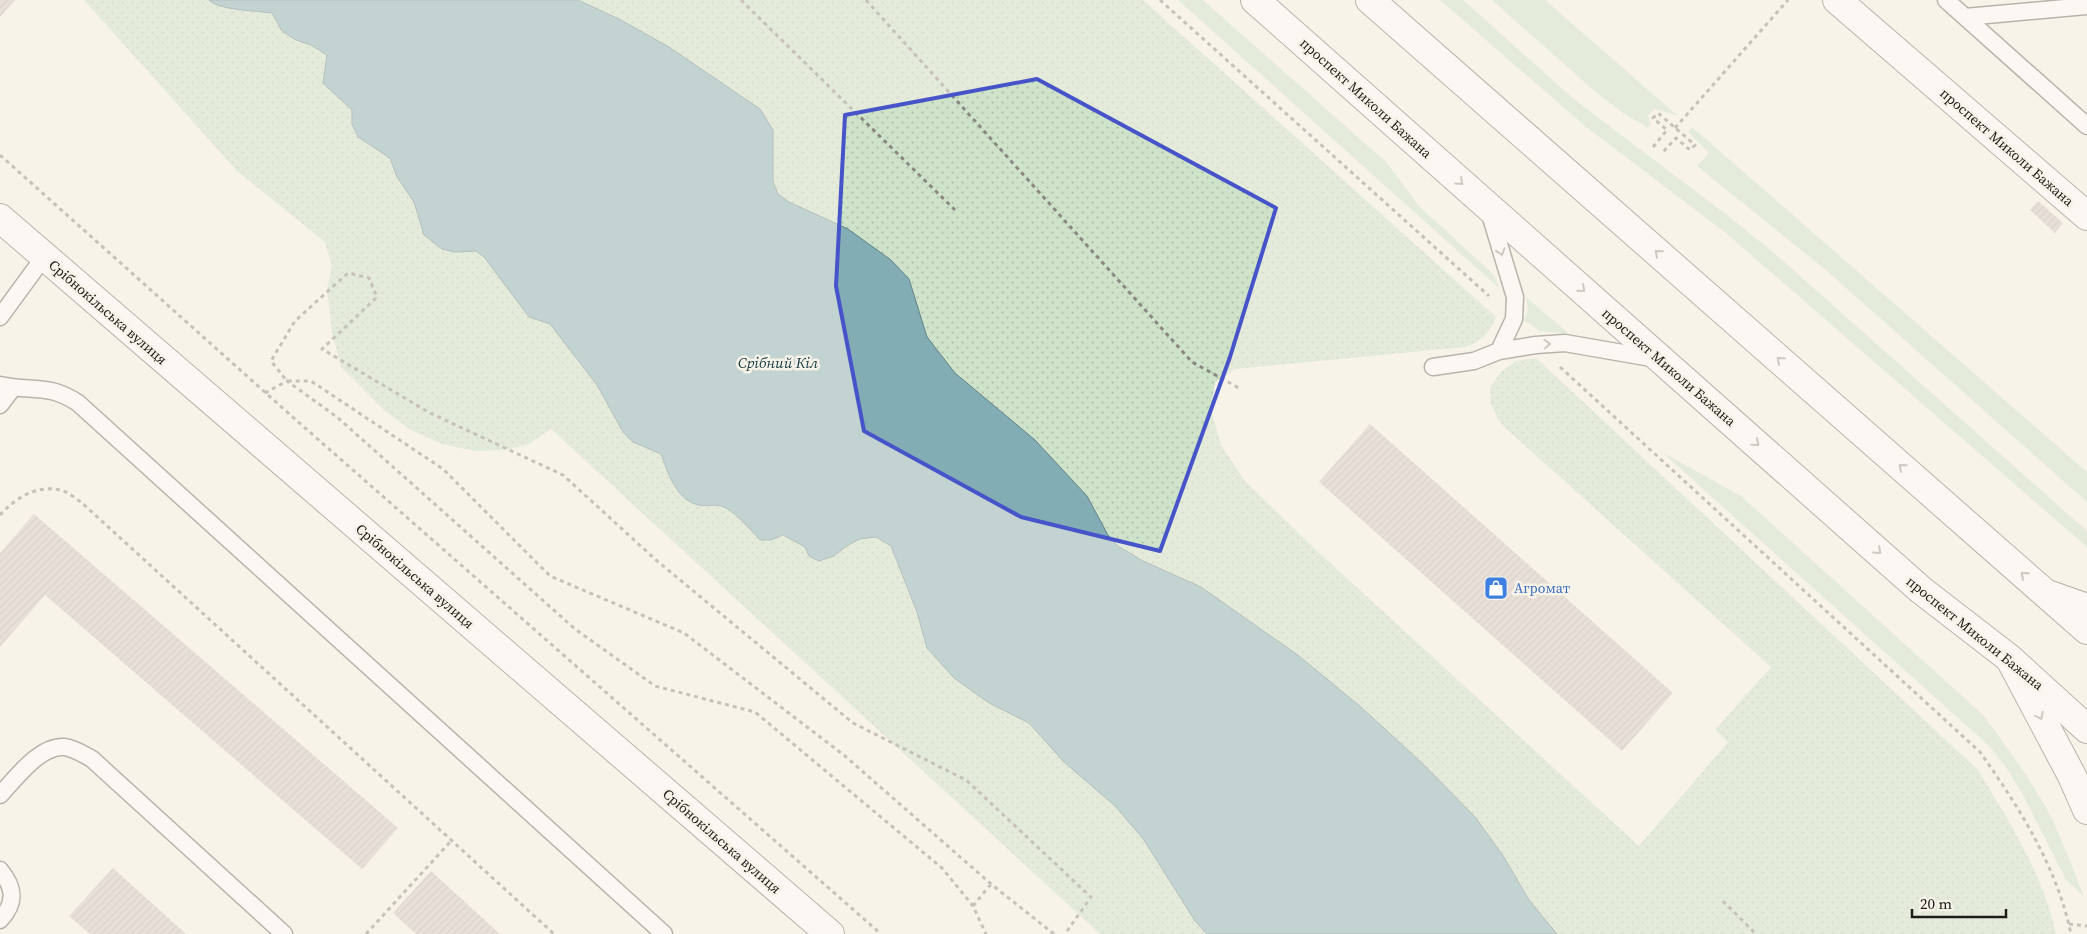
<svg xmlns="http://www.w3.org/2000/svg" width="2087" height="934" viewBox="0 0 2087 934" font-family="'Source Serif 4',serif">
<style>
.green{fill:#cee3ca}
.park{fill:url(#park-dots)}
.water{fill:#83adb5;stroke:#648286}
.building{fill:url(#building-hatch)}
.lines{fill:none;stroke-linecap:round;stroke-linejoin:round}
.service-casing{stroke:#6c6860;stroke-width:19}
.minor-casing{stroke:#6c6860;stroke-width:30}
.tertiary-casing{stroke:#6c6860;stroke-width:30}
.secondary-casing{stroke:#6c6860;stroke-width:30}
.trunk-casing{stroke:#6c6860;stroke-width:30}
.path{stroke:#8a8881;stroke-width:3;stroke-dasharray:4 4;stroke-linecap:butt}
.service{stroke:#fff;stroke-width:16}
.minor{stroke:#fff;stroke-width:28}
.tertiary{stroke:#fff;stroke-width:28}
.secondary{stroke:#fff;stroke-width:28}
.trunk{stroke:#fff;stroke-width:28}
.oneway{stroke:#999998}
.marked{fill:none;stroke:#4754c9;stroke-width:4;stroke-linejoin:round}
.labels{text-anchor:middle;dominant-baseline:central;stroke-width:5;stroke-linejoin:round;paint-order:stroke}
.street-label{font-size:14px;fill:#1d1c19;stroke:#f7f3e9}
.shop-label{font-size:14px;fill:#366cbe;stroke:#f7f3e9;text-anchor:start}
.water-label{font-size:15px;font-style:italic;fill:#123a41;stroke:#f7f3e9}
</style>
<defs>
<pattern id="park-dots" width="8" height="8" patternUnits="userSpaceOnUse" patternTransform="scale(1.25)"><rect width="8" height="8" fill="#cee3ca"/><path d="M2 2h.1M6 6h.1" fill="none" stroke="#b0c2ad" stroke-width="1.8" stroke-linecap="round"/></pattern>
<pattern id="building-hatch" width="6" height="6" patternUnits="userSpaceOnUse" patternTransform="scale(1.25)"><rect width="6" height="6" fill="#d4cbc4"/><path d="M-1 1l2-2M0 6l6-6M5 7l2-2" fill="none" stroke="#b6aea8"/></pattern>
</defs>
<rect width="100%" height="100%" fill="#f7f3e9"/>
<path class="green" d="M1178 0H1203L1387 163 1419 206 1493 274 1500 289Z
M1440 0H1463L1575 100 1727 215 1774 253 2087 531V547L1726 233 1586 127Z
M1492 0H1545L1678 116 1655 109 1648 115 1651 123 1648 128 1623 113 1598 94Z
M1692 127 2087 472V502L1827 271 1697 166 1709 153 1688 132Z
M1526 297 1569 334 1540 331 1524 320 1528 310Z
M1662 452 1741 496 1983 715C2007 747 2031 780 2050 815 2063 841 2073 869 2084 897L2066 880 2023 795 2006 767 1988 745Z"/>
<path class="park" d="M84 0H1143L1496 317C1488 335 1483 341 1465 347L1236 369 1215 382 1211 409 1221 445 1245 481 1314 548 1639 846 1728 742 1715 730 1771 667 1501 424 1491 405 1490 388 1501 372 1516 361 1536 358 1978 770C2009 821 2043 874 2056 934H1100L551 429 529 444 506 450 474 451 442 444 411 430 385 411 341 367 332 332 327 290 332 266 325 242 237 171Z"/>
<path class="water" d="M209 0H578L621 20 669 47 760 109 773 130V182L778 194 789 202 848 229 891 260 909 279 927 337 955 373 1035 440 1087 496 1108 535 1118 546 1143 561 1201 587 1299 656 1361 707 1423 764 1475 817 1504 857 1529 900 1557 934H1207L1195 921 1144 840 1115 806 1064 762 1029 723 989 703 954 678 927 648 917 612 891 546 876 537 860 539 848 545 834 556 819 561 809 556 805 547 783 535 771 540H760C750 529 739 516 726 508 716 502 705 508 695 504 676 498 667 471 661 454L633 442 623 432 597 385 550 324 529 317 484 257 476 251 455 252 442 249 424 235 414 202 397 177 390 158 358 137 352 124V110L323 83 327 55 311 45 296 40 282 31 272 13C258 11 217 10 209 0Z"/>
<path class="building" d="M0 0H15L0 17Z
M2038 201 2063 223 2055 233 2030 210Z
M1370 424 1673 693 1622 751 1319 482Z
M34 514 398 828 362 869 45 595 0 647V553Z
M113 868 186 934H90L69 916Z
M431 871 500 934H416L393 913Z"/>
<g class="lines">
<g class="service-casing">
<path id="service" d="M1946 0 2087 126
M1965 17 2087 6
M1489 211 1515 297 1514 319 1499 351
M0 317 44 257
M1433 367 1474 361 1499 351 1536 345 1565 343 1657 359
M0 385C32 392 48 383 78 403L664 934
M0 405 13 388
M0 795C15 779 40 745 64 747 74 748 83 754 92 759L284 934
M0 870C15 888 16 903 0 920"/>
</g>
<g class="minor-casing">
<path id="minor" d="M1837 0 2087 216
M0 218 830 934"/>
</g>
<g class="tertiary-casing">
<path id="tertiary" d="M2047 594 2087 608"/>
</g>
<g class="secondary-casing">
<path id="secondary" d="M2011 661 2072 776 2087 810"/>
</g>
<g class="trunk-casing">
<path id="trunk" d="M1255 0 1921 590 2009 658 2087 729
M1370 0 2087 630"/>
</g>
<path class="path" d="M741 0 955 210
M866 0 1192 362 1239 388
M1160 0 1489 296
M1675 128 1788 0
M1653 147 1667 130 1653 118 1658 113 1695 145 1690 150 1676 138 1661 154
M0 155 296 420 881 934
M1560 367 1980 752C2019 807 2057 867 2071 934
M265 393 287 381 337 417 575 629 655 686 755 712 942 868 973 906 986 934
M0 515C16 497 41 482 66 492 71 495 77 499 82 503L554 934
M1723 901 1756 934
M973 906 991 884
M2069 924 2087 926
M366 934 451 841
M1054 934 991 884 845 756 684 633 550 576 443 469 311 381H287L271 361 295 321 348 273 369 278 377 297 322 349 430 413 563 475 656 560 853 723 966 780 1091 897 1065 934"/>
<use href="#service" class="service"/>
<use href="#minor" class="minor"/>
<use href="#tertiary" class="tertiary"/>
<use href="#secondary" class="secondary"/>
<use href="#trunk" class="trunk"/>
</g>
<defs><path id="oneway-chevron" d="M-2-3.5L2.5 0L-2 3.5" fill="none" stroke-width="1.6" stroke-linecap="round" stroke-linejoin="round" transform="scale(1.25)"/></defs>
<g class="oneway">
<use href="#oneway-chevron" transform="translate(1460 182) rotate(42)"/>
<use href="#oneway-chevron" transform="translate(1501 252) rotate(73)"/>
<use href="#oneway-chevron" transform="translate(1658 253) rotate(-139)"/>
<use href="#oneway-chevron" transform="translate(1582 289) rotate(41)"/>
<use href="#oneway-chevron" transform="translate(1547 344) rotate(-2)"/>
<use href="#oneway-chevron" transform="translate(1780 360) rotate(-139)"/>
<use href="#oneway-chevron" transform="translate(1756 443) rotate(41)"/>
<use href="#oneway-chevron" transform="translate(1902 467) rotate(-139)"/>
<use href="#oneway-chevron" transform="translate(1878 551) rotate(42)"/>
<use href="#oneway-chevron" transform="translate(2024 575) rotate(-139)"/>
<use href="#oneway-chevron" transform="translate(2040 716) rotate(62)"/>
</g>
<path d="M0 0H2087V934H0ZM1037 79 1276 208 1230 357 1160 551 1021 517 864 431 836 286 845 115Z" fill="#f7f3e9" fill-opacity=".55" fill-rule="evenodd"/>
<path class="marked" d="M1037 79 1276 208 1230 357 1160 551 1021 517 864 431 836 286 845 115Z"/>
<defs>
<g id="shop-square" transform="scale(1.25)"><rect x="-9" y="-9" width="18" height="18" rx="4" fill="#3f7fe0" stroke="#f7f3e9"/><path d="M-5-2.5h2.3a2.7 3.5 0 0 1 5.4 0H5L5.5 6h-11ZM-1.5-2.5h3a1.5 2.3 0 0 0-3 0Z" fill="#fff"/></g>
</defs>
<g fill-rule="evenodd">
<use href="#shop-square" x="1496" y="588"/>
</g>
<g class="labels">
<g class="street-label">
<text transform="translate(1366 98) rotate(42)">проспект Миколи Бажана</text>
<text transform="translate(2007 147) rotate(41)">проспект Миколи Бажана</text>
<text transform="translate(108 312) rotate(41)">Срібнокільська вулиця</text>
<text transform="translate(1669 367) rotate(41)">проспект Миколи Бажана</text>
<text transform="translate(415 576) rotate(41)">Срібнокільська вулиця</text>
<text transform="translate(1975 633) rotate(39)">проспект Миколи Бажана</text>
<text transform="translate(722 841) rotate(41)">Срібнокільська вулиця</text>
</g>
<g class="shop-label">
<text x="1514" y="588">Агромат</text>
</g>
<g class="water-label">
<text x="778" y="362">Срібний Кіл</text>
</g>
</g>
<path d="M1912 909v8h94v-8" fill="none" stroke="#1d1c19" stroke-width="2.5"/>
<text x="1920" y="909" font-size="15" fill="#1d1c19" stroke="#f7f3e9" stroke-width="4" paint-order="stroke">20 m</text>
</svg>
